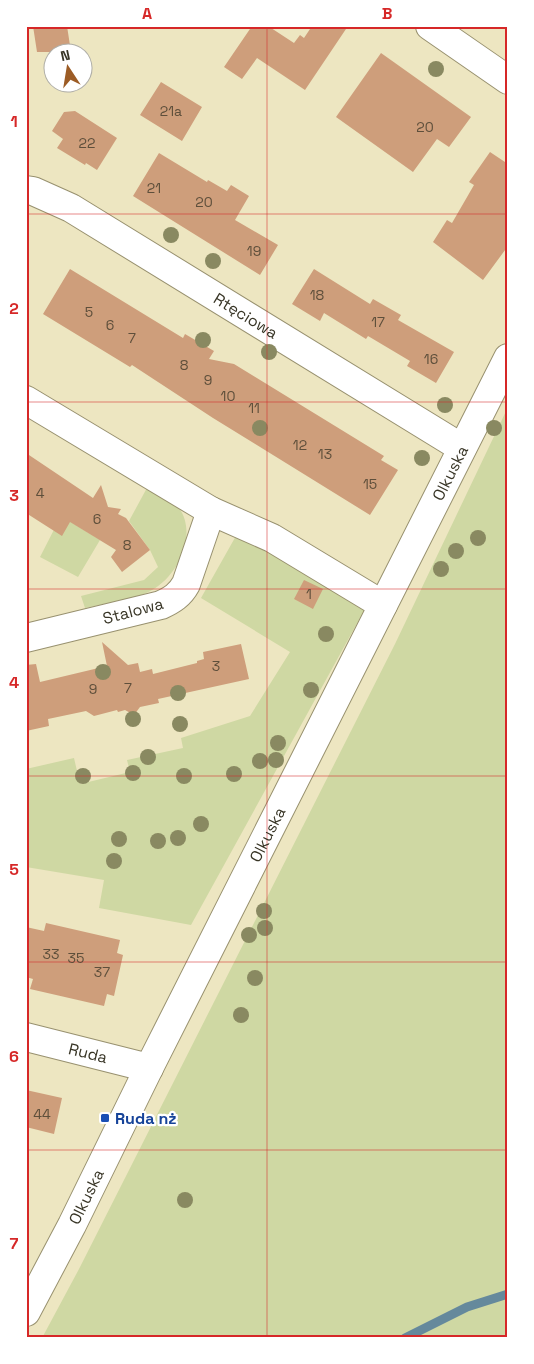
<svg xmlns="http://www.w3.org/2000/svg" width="534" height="1364" viewBox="0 0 534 1364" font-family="'Space Grotesk',sans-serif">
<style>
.green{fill:#cfd8a3}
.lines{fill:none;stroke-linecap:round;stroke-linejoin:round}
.stream{stroke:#65899c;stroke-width:9}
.building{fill:#ce9e7b}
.minor-casing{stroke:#98916f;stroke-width:30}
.minor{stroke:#fff;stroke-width:28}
.tree{fill:#898961}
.grid{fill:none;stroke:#d62828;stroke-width:1;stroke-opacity:0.55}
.transit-dot{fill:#1a4fb4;stroke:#fff;stroke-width:2}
.labels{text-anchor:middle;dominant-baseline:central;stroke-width:4.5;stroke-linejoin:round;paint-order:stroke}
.number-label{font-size:14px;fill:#5e4f3b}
.street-label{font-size:16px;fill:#383526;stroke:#fff}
.transit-label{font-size:16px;font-weight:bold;fill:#164399;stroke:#fff;text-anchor:start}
.neatline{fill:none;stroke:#d62828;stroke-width:2}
.grid-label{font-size:16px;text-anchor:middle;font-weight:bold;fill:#d62828}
</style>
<rect width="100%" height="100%" fill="#ede6c1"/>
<path class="green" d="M508 407V1338H42L79 1269 395 644Z
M148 486C157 492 173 499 179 508 198 534 178 576 152 590 137 599 103 604 85 608L81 596 144 580 158 567 150 550 129 521Z
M61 516 100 540 78 577 40 557Z
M241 527 366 607 191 925 99 908 104 880 26 867V769L74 758 80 784 130 772 127 760 183 748 181 738 250 716 290 652 201 598Z"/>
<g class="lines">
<path class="stream" d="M405 1338 467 1307 508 1294"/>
</g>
<path class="building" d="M33 26H67L71 52H37Z
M252 26H268L294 43 300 35 304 38 312 26H348L305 90 257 58 242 79 224 67Z
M381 53 471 117 449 147 437 139 413 172 336 117Z
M161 82 202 107 182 141 140 115Z
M75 111 117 138 97 170 86 163 85 165 57 148 63 139 52 131 64 112Z
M490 152 508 164V246L483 280 433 242 447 220 452 223 474 185 469 182Z
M159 153 207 182 208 180 227 191 231 185 249 196 235 220 278 245 260 275 133 196Z
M70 269 183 338 185 334 214 351 209 359 234 364 384 456 381 460 398 470 370 515 213 418 132 365 130 367 43 314Z
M314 269 370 304 373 299 401 315 398 320 454 352 436 383 407 366 410 361 368 336 366 339 324 313 320 321 292 304Z
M26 453 93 498 101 485 108 507 121 509 118 514 126 518 150 550 122 572 111 557 116 550 70 522 62 536 26 513Z
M304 580 323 589 313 609 294 599Z
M102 642 128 665 138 663 140 672 152 669 153 674 197 663V661L204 659 203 652 241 644 249 679 158 699 159 703 140 707 134 715 125 710 118 712 117 710 94 716 86 711 48 719 49 726 26 731V665L36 664 40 682 107 666Z
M46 923 120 940 117 953 123 955 114 996 107 994 104 1006 30 989 33 979 26 977V927L44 931Z
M26 1090 62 1098 54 1134 26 1127Z"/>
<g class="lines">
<g class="minor-casing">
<g id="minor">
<path d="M430 26 508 80"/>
<path id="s1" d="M26 190 33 191 71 208 462 448"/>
<path d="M26 400 211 511 186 584C180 595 172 600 161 605L26 638"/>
<path d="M211 511 272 538 383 605"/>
<path id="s2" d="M26 1037 149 1068"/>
<path id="s3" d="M26 1312 72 1225 149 1068 508 358"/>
</g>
</g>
<use href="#minor" class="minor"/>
</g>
<g class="tree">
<circle cx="436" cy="69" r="8"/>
<circle cx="171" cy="235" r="8"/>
<circle cx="213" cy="261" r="8"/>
<circle cx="203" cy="340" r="8"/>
<circle cx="269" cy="352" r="8"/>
<circle cx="445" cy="405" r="8"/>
<circle cx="260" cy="428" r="8"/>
<circle cx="494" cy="428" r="8"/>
<circle cx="422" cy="458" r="8"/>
<circle cx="478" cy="538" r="8"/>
<circle cx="456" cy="551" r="8"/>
<circle cx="441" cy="569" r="8"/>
<circle cx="326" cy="634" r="8"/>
<circle cx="103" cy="672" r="8"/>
<circle cx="311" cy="690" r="8"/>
<circle cx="178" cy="693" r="8"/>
<circle cx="133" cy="719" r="8"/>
<circle cx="180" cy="724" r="8"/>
<circle cx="278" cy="743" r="8"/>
<circle cx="148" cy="757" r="8"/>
<circle cx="276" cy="760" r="8"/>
<circle cx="260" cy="761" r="8"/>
<circle cx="133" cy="773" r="8"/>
<circle cx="234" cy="774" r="8"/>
<circle cx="83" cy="776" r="8"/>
<circle cx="184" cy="776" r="8"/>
<circle cx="201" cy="824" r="8"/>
<circle cx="178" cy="838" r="8"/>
<circle cx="119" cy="839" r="8"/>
<circle cx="158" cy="841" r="8"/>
<circle cx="114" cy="861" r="8"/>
<circle cx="264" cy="911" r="8"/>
<circle cx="265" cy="928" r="8"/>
<circle cx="249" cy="935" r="8"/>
<circle cx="255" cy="978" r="8"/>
<circle cx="241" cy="1015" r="8"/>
<circle cx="185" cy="1200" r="8"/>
</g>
<path class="grid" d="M267 26V1338M26 214H508M26 402H508M26 589H508M26 776H508M26 962H508M26 1150H508"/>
<rect class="transit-dot" x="100" y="1113" width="10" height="10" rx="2.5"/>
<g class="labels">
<g class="number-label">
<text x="171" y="111">21a</text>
<text x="425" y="127">20</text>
<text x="87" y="143">22</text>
<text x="154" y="188">21</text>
<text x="204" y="202">20</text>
<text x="254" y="251">19</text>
<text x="317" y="295">18</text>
<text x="89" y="312">5</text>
<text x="378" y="322">17</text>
<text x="110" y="325">6</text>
<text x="132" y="338">7</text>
<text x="431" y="359">16</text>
<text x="184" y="365">8</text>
<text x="208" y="380">9</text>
<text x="228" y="396">10</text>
<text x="254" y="408">11</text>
<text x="300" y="445">12</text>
<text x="325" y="454">13</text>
<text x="370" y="484">15</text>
<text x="40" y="493">4</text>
<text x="97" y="519">6</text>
<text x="127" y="545">8</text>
<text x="309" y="594">1</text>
<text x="216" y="666">3</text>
<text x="128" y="688">7</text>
<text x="93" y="689">9</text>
<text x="51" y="954">33</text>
<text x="76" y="958">35</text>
<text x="102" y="972">37</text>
<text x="42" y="1114">44</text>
</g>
<g class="street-label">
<text stroke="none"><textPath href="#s1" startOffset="254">Rtęciowa</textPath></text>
<text stroke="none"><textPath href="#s3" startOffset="940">Olkuska</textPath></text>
<text transform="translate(133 611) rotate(-15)">Stalowa</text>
<text stroke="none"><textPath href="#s3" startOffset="535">Olkuska</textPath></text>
<text stroke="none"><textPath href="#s2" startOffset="64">Ruda</textPath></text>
<text stroke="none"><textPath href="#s3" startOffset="130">Olkuska</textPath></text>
</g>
<g class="transit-label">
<text x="115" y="1118">Ruda nż</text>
</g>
</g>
<rect width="534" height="1364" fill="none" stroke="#ffffff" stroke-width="55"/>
<g transform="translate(68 68) rotate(348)"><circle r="24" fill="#ffffff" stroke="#afaea8"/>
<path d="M0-4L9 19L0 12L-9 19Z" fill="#9c5c25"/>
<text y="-8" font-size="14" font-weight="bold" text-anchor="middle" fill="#383526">N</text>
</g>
<rect x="28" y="28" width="478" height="1308" class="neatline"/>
<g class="grid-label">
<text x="147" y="19">A</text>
<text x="387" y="19">B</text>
<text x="14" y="127">1</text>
<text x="14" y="314">2</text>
<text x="14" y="501">3</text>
<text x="14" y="688">4</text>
<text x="14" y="875">5</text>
<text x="14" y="1062">6</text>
<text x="14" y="1249">7</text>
</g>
</svg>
